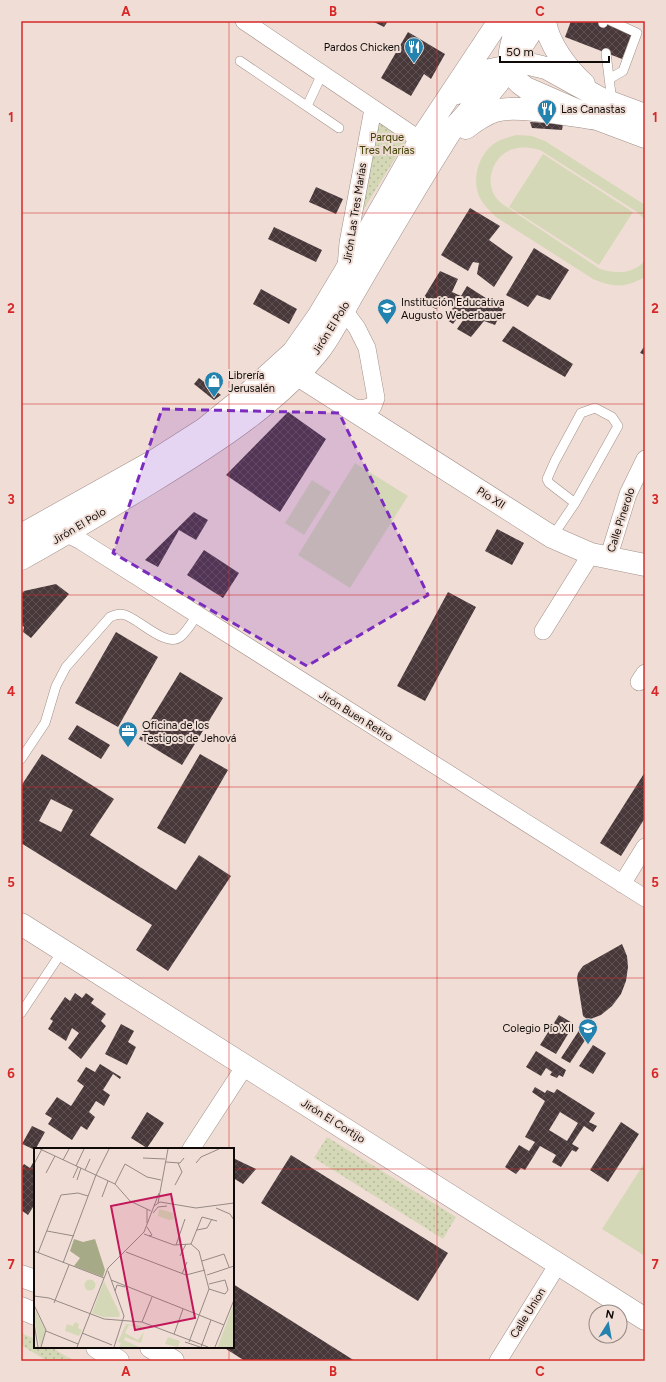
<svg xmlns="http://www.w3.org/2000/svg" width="666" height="1382" viewBox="0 0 666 1382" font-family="Figtree,sans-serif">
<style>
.green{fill:url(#green-dots)}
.pitch{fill:#d5d8b6}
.building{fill:url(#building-cross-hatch);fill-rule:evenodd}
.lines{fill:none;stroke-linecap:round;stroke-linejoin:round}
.lane-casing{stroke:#a19089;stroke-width:10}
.street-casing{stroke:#a19089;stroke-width:18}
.secondary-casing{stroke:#a19089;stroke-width:23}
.primary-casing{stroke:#a19089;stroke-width:23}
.lane{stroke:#fff;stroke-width:9}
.street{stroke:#fff;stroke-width:17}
.secondary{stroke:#fff;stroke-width:22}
.primary{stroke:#fff;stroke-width:22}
.marked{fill:#7b2cbf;fill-opacity:0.2;stroke:#7b2cbf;stroke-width:3;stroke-dasharray:8 5;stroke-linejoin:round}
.grid{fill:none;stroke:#d62828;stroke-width:1;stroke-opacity:0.55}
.labels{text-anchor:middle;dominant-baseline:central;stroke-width:4;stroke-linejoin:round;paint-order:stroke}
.poi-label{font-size:11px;fill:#0f0a08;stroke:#f0ded6;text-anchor:start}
.park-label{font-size:11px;fill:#414304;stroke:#f0ded6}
.street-label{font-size:11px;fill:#0f0a08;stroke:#f0ded6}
.inset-road{fill:none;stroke:#968984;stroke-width:1}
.view{fill:#c2185b;fill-opacity:0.15;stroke:#c2185b;stroke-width:2}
.inset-edge{fill:none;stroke:#0f0a08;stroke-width:2}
.neatline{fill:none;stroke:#d62828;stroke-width:1.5}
.grid-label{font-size:13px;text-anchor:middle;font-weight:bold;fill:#d62828}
</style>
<defs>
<pattern id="green-dots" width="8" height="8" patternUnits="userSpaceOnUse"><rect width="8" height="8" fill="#d5d8b6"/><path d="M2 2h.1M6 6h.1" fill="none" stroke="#b6b89b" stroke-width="1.8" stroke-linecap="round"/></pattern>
<pattern id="building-cross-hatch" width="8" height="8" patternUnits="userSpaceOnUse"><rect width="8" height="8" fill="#48383a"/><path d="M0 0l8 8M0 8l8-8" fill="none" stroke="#5e5153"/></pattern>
</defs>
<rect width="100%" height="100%" fill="#f0ded6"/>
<path class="green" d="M378 119 407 139 357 220Z
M327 1137 456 1217 443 1239 314 1158Z
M21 1333 35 1339V1347H51L74 1361H47L21 1345Z"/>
<path class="pitch" d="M517 135 532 136 545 141 642 203 645 205V220L637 212 540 150C532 148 526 147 518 148 495 151 482 180 497 199 499 201 501 203 504 205L600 269C617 274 632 274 645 261V277C625 288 614 288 593 279L496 217C490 211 483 205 479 196 472 179 478 157 492 145 499 139 508 137 517 135Z
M543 154 633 212 599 265 509 207Z
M355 463 408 496 350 588 298 555Z
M312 480 331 492 304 535 285 523Z
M645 1162V1256L602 1229Z"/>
<path class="building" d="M372 21H388L384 27Z
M571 21H598L632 34 622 59 565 37Z
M408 32 445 54 431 79 424 74 411 96 381 78Z
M530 122 563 124 562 130 532 128Z
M316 187 343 199 336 214 309 202Z
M470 208 500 226 489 240 513 257 494 287 477 274 479 263 473 262 468 271 441 255Z
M274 227 322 250 316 262 268 239Z
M534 248 569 270 550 300 537 295 528 307 506 295Z
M440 271 458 279 452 292 461 296 467 286 503 309 495 325 484 321 471 337 457 329 466 316 460 315 453 324 447 320 453 307 442 303 436 309 421 302Z
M261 289 297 309 289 324 253 304Z
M513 326 573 364 565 377 502 341Z
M645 345V355L640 353Z
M199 378 221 395 214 400 194 384Z
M288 412 326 439 280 512 226 475Z
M194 512 208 520 196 540 179 530 158 567 145 560Z
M497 529 524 543 512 565 485 551Z
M204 550 239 573 223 598 187 575Z
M56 584 69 594 31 638 23 632 24 627 21 624V594L24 591Z
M448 592 476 607 425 701 397 686Z
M116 632 158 657 118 727 75 703Z
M180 672 223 698 182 765 139 739Z
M77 725 110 745 101 759 68 739Z
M42 754 114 799 90 835 176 890 199 855 231 876 168 971 136 950 152 925 21 843V786ZM51 799 73 810 61 832 39 821Z
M200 754 228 770 185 844 157 828Z
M645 772V818L621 856 600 843Z
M622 944 627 956 628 967 626 981 621 994 612 1006 601 1015 588 1020 583 1016 577 978 578 973 583 966Z
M75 993 82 998 86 993 94 999 91 1003 106 1014 101 1021 106 1026 81 1059 68 1048 79 1033 72 1028 66 1041 48 1029 53 1021 50 1019 65 997 70 1001Z
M559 1015 574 1024 556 1054 540 1045Z
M121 1024 134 1031 128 1042 136 1047 127 1065 105 1054Z
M580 1029 589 1034 570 1063 561 1058Z
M593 1045 606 1053 593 1074 579 1066Z
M536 1051 566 1070 563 1077 559 1075 557 1078 550 1075 552 1072 546 1068 541 1076 526 1067Z
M100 1064 121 1077 120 1079 113 1074 103 1090 110 1095 104 1106 96 1101 89 1112 95 1117 87 1130 81 1126 72 1140 48 1124 52 1118 45 1114 57 1097 71 1106 84 1086 77 1081 86 1067 95 1072Z
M535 1087 545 1093 547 1090 554 1093 557 1089 595 1113 589 1122 597 1126 593 1132 584 1126 572 1144 579 1148 576 1152 572 1150 561 1167 552 1162 556 1155 540 1146 525 1170 521 1168 516 1174 505 1167 519 1145 529 1151 535 1142 525 1137 545 1101 532 1092ZM560 1112 578 1123 567 1141 549 1130Z
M147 1112 164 1123 147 1148 131 1138Z
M621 1122 639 1134 608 1182 590 1170Z
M32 1126 45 1132 35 1150 22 1144Z
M291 1155 448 1253 418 1301 261 1203Z
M233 1158 256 1169 243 1184 233 1178Z
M34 1161 35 1204 28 1215 21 1210V1168L24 1164 30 1168Z
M233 1284 355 1361H245L223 1347H233Z"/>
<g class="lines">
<g class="lane-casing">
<path id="lane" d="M603 21V23
M606 53 612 102
M240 61 339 128
M609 79 623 71 637 33 611 21
M307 106 322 74
M552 537 575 503 618 426 612 417 595 408 581 413 555 461 547 479 549 483 575 503
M21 759 45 723 56 686 66 667 110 617C115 615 120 613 125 615 139 619 166 648 180 637 186 633 193 621 197 615
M21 1013 63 950"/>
</g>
<g class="street-casing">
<path id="street" d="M244 21 420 140
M346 267 348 243 373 109
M343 309 357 328 367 348 376 398 373 406 361 409 348 407
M67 534 81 541 645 898
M608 559 628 494 645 459
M543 631 591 554
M639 682 645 673
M622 884 645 847
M191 1149 245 1066
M498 1361 558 1264"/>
</g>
<g class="secondary-casing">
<path id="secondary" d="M519 21C510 45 500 72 526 88L597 119 645 137
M545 21C548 43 567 69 584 84
M458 93 473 80 490 70 520 64H529L546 68 602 99 645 115
M466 128C475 121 484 115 495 111 517 104 573 116 597 119
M298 375 552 537 591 554 645 565
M21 535 157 459 204 429 246 395 293 352 319 315 346 270 420 140 499 21
M21 559C65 535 107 509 150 483 209 447 276 405 319 351 333 333 344 309 356 289 387 236 418 183 451 131L470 110 489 94 498 83 538 21
M21 924 645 1319"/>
</g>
<g class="primary-casing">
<path id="primary" d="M21 1276 35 1281
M21 1308 35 1314
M97 1347 118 1361
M151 1347 173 1361"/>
</g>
<use href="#lane" class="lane"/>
<use href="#street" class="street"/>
<use href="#secondary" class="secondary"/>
<use href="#primary" class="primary"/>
</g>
<path class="marked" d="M162 409 339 413 428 595 307 666 113 553Z"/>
<path class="grid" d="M229 21V1149M437 21V1361M21 213H645M21 404H645M21 595H645M21 787H645M21 978H645M21 1169H35M233 1169H645M229 1347V1361"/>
<defs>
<g id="restaurant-pin" transform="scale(1)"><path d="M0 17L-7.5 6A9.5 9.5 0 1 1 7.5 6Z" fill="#2382ae" stroke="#f0ded6"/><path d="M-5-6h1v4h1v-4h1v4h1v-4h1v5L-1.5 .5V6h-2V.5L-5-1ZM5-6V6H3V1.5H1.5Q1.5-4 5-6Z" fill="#fff"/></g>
<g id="school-pin" transform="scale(1)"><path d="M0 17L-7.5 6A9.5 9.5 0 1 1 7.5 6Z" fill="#2382ae" stroke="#f0ded6"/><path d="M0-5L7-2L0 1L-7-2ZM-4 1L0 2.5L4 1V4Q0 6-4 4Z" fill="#fff"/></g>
<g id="shop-pin" transform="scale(1)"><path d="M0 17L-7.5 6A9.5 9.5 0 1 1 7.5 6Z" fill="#2382ae" stroke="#f0ded6"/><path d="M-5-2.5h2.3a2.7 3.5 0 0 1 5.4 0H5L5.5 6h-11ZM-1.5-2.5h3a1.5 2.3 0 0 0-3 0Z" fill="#fff"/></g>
<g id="office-pin" transform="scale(1)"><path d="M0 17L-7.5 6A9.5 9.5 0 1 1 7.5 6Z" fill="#2382ae" stroke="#f0ded6"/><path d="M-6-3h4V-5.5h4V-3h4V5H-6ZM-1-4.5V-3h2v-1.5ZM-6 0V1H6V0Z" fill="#fff"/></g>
</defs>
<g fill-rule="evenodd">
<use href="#restaurant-pin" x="414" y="47"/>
<use href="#restaurant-pin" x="547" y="109"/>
<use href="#school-pin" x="387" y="308"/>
<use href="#shop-pin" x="214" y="381"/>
<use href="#office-pin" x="128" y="731"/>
<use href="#school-pin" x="588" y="1028"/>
</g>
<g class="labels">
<g class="poi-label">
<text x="400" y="47" text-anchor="end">Pardos Chicken</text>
<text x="561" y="109">Las Canastas</text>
<text x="401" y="302">Institución Educativa<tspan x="401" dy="13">Augusto Weberbauer</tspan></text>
<text x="228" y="375">Librería<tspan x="228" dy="13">Jerusalén</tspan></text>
<text x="142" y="725">Oficina de los<tspan x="142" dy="13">Testigos de Jehová</tspan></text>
<text x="574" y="1028" text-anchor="end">Colegio Pío XII</text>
</g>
<g class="park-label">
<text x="387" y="137">Parque<tspan x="387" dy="13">Tres Marías</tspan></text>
</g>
<g class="street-label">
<text transform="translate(355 213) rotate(-81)">Jirón Las Tres Marías</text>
<text transform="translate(331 328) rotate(-58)">Jirón El Polo</text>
<text transform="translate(491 498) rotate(32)">Pío XII</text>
<text transform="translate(621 520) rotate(-72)">Calle Pinerolo</text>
<text transform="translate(79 526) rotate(-31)">Jirón El Polo</text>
<text transform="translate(356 716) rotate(32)">Jirón Buen Retiro</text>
<text transform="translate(333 1121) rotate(32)">Jirón El Cortijo</text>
<text transform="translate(528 1313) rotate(-58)">Calle Union</text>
</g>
</g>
<g transform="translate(34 1148)">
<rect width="200" height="200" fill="#f0ded6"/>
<path d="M70 133 86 166 85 169H69L58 165ZM0 160 12 183 6 199 0 170ZM41 174 45 176 44 180 48 182 45 188 31 183 33 176 39 178ZM92 176 103 177 111 180 110 182 95 177 91 185 104 192 110 184 107 195 91 189 90 192 105 199H85L87 195 84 194Z" fill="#d5d8b6"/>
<path d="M40 91 49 94 61 91 71 122 69 129 40 118 46 110 36 103Z" fill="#a7aa87"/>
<path d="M125 61 139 65 140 71 135 72 124 68ZM50.5 137a5.5 5.5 0 1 1 11 0a5.5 5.5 0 1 1-11 0ZM199 158 200 199H183L184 198ZM134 189 146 193 144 199 131 196Z" fill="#d5d8b6"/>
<path class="inset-road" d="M6 1 81 36 96 53 117 63M109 10 131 11M29 12 35 1M132 14 146 15 150 10M162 15 167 9 185 1M0 16 8 1M42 18 50 1M51 22 56 11M12 25 21 8M39 30 44 19M43 32 47 20M81 36 91 16 113 29 127 32M141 37 148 24 144 15M68 49 74 33M124 55 134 1M120 58 126 54 162 60 200 55M182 60 196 66 200 72M113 61V75M119 65 124 59 133 58M113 79 118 87 115 88M163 82 173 80 178 71M13 83 40 88M110 86 140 97 157 96 165 103 175 141 155 194M157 96 168 69 183 73M142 97 151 71M0 103 70 130M92 104 152 127 171 122M4 105 27 47 44 45 54 48M146 108 152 96M168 113 190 106 195 119M29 115 62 27 75 1M74 123 90 168 80 199M148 126 153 114M173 127 200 118M77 132 190 177M175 141 191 146 194 142 191 132 175 136M81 143 83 137 91 139M0 148 15 150 70 171 108 174 174 199M20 155 35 117M0 157 12 182 7 199M108 174 118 149M0 175 4 199M12 183 44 196M48 185 78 197M140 186 149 161M151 194 166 199M43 199 74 120 110 84 125 45M167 199 177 172M181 199 200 152"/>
<path class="view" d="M137 46 161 170 101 182 77 58Z"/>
<rect width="200" height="200" class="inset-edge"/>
</g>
<rect width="666" height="1382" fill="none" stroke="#f0ded6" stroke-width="44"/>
<g transform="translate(608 1324) rotate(11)"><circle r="19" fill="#f0ded6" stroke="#968984"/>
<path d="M0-3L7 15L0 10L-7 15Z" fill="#2382ae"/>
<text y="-6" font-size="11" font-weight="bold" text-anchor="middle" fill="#0f0a08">N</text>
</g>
<path d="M500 56v6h109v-6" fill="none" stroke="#0f0a08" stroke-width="2"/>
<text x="506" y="56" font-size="12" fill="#0f0a08" stroke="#f0ded6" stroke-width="3" paint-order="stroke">50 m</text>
<rect x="22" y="22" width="622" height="1338" class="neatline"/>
<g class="grid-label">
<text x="126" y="16">A</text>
<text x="333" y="16">B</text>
<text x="540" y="16">C</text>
<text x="11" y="122">1</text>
<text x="655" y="122">1</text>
<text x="11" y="313">2</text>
<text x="655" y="313">2</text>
<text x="11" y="504">3</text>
<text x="655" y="504">3</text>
<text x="11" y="696">4</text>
<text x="655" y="696">4</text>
<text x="11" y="887">5</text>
<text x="655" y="887">5</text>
<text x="11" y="1078">6</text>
<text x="655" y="1078">6</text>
<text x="11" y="1269">7</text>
<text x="655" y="1269">7</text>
<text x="126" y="1376">A</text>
<text x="333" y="1376">B</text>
<text x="540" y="1376">C</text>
</g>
</svg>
